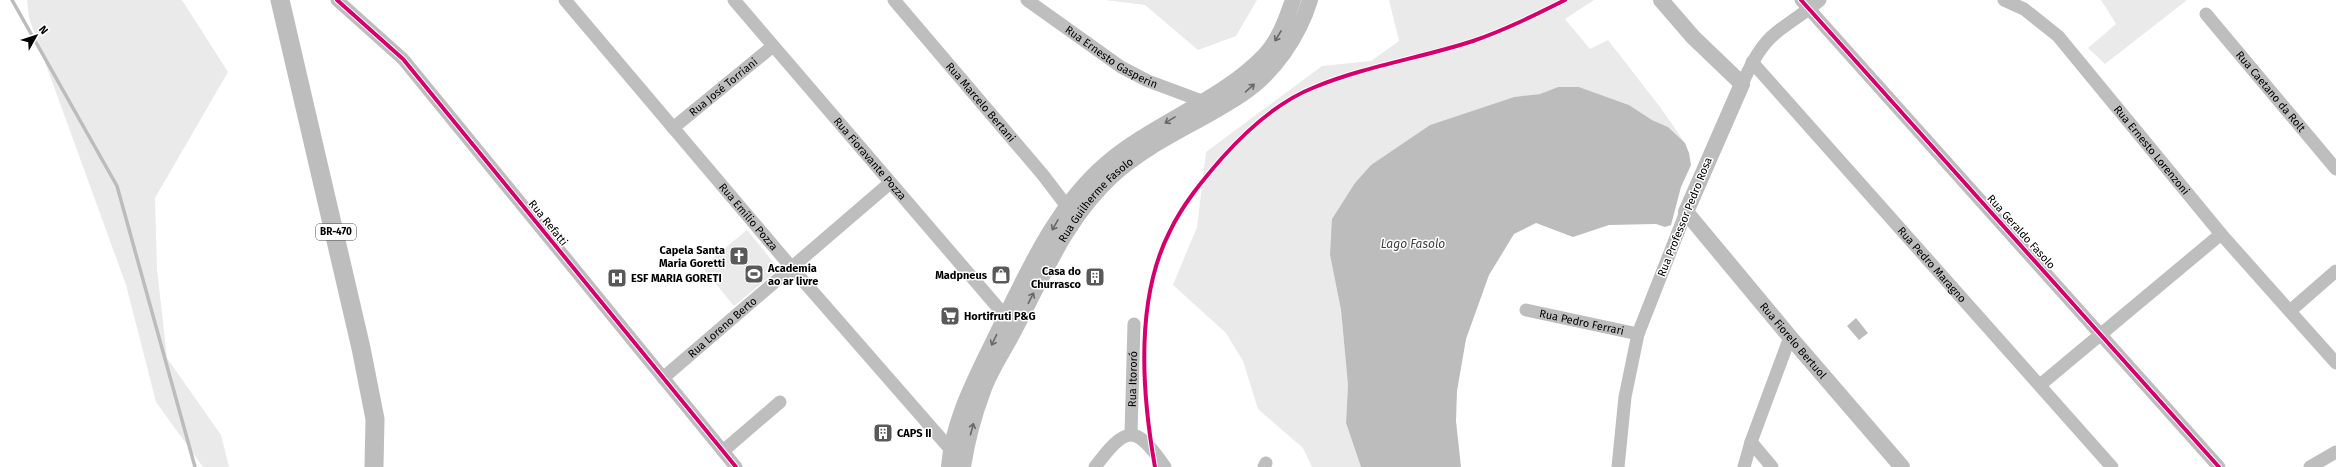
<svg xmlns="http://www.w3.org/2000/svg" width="2336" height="467" viewBox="0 0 2336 467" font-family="'Fira Sans',sans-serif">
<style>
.green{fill:#eaeaea}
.water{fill:#bcbcbc}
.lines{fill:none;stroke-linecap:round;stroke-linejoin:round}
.stream{stroke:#bcbcbc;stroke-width:3.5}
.minor{stroke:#bebebe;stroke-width:13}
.major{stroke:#bdbdbd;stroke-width:16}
.highway{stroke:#bdbdbd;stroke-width:19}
.cycleway-casing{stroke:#fff;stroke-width:6}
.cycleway{stroke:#d6006c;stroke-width:4}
.oneway{stroke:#686868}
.labels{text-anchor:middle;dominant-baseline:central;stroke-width:3;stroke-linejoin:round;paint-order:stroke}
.shield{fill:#fff;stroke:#4c4c4c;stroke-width:1}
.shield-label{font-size:10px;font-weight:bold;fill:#000}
.street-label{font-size:11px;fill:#000;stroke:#fff}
.poi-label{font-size:11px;font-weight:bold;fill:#000;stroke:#fff;text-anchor:start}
.water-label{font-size:12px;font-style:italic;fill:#404040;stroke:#fff}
</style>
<rect width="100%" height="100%" fill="#fff"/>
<path class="green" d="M27 0H182L228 72 155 198 157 269 167 358 221 435 229 467H203L156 402 126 285 29 18Z
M1105 0H1257L1236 36 1198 50 1145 5Z
M1389 0H1594L1565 19 1590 49 1608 40 1660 107 1685 143 1668 127 1652 120 1629 105 1579 87H1558L1540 94 1514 97 1430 125 1371 165 1330 255 1341 310 1348 385 1346 423 1361 467H1312L1303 448 1258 409 1243 361 1226 333 1173 285 1197 227 1206 152 1322 66 1371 61 1399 41Z
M2101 0H2187L2105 64 2088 48 2116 24Z
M747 230 779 269 734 306 702 267Z"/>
<path class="water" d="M1558 87H1579L1629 105 1652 120 1668 127 1685 143 1689 153 1691 165 1681 187 1671 225 1665 227 1656 224 1609 225 1573 237 1536 223 1514 234 1489 275 1466 339 1457 391 1456 421 1461 467H1361L1346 423 1348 385 1341 310 1330 255 1332 219 1355 183 1371 165 1430 125 1514 97 1540 94Z
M1856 318 1868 333 1859 340 1847 326Z"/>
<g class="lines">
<path class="stream" d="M12 0 117 186 195 467"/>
<g class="minor">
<path d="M337 0 403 59 736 467"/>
<path id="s1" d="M565 0 792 268 951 450"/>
<path id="s2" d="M734 0 1012 324"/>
<path id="s3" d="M894 0 1043 175 1072 213"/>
<path id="s4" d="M1027 0 1121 67 1148 81 1210 104"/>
<path d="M1801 0 2219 467"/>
<path id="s5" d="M2004 0 2024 9 2058 36 2221 234 2336 363"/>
<path id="s6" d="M2206 14 2336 169"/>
<path id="s7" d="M1752 62 2112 467"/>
<path d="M1742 84C1751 65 1760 45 1777 32 1791 21 1806 12 1820 0"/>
<path id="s8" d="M673 128 773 46"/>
<path id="s9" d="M1526 310 1638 334"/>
<path d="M2290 311 2336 271"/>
<path id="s10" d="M663 378 890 183"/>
<path d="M2040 385 2221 234"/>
<path id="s11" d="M1131 434 1134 324"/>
<path d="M1751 442 1772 467"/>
<path d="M723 451 780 402"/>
<path d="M1095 467C1126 426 1135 423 1165 467"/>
<path d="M1264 467 1266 463"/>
<path d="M1618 467 1625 397 1638 334 1686 212"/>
<path d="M1744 467 1751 442 1790 337"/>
<path d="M2310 467 2336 452"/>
</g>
<g class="major">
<path id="s12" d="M1661 0 1693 37 1742 84 1686 212 1790 337 1902 467"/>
<path d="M949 467C953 418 977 376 998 332 1027 273 1056 206 1107 163 1154 123 1222 100 1264 56 1279 40 1286 20 1293 0"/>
<path id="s13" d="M963 467C967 441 974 415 983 391 990 370 1005 349 1015 329 1043 276 1067 217 1112 176 1150 141 1199 123 1242 94 1274 73 1299 36 1310 0"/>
</g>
<path class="highway" d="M280 0 361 348 375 419 374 467"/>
<g class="cycleway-casing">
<path id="cycleway" d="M337 0 403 59 736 467
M1801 0 2219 467
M1155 467C1142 394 1135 299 1170 231 1183 204 1202 181 1222 158 1247 130 1279 101 1315 87 1366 66 1421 58 1473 41 1505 30 1535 15 1565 0"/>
</g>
<use href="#cycleway" class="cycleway"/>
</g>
<defs><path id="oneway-shaft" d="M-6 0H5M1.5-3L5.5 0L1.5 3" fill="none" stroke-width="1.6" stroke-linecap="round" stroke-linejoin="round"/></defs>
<g class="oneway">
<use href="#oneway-shaft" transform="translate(1278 36) rotate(121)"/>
<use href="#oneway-shaft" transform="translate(1250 88) rotate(-41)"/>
<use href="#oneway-shaft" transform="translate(1170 120) rotate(149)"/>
<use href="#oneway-shaft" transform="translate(1055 225) rotate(120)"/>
<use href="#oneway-shaft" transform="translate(1031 298) rotate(-63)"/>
<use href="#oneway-shaft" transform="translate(994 340) rotate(116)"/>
<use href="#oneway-shaft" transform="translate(972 429) rotate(-75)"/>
</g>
<defs>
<g id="church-square" transform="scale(1)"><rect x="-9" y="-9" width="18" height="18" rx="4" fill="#595959" stroke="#fff"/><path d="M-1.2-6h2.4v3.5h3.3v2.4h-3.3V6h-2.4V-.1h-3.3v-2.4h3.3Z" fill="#fff"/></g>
<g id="stadium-square" transform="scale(1)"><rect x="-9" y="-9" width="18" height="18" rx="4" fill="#595959" stroke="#fff"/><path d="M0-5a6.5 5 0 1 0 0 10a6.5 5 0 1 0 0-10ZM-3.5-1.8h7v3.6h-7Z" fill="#fff"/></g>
<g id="shop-square" transform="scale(1)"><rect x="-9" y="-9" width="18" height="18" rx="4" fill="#595959" stroke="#fff"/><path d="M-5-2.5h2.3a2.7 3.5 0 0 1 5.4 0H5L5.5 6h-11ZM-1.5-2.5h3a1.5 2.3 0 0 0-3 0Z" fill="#fff"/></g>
<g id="building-square" transform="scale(1)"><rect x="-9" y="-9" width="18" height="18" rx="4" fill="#595959" stroke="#fff"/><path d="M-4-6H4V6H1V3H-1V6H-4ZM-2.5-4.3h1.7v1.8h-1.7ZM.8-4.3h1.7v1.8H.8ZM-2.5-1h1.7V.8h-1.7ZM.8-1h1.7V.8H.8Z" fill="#fff"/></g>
<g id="hospital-square" transform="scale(1)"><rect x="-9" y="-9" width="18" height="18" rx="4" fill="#595959" stroke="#fff"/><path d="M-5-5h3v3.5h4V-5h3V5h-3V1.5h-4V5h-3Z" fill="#fff"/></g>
<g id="supermarket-square" transform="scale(1)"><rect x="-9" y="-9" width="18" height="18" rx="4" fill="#595959" stroke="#fff"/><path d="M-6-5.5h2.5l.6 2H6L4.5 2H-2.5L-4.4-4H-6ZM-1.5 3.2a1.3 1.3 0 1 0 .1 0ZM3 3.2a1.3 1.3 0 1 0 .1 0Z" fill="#fff"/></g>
</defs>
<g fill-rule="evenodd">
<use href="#church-square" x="739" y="256"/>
<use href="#stadium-square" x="754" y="274"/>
<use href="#shop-square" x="1001" y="275"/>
<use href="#building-square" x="1095" y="277"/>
<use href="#hospital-square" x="617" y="278"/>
<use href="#supermarket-square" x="950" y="316"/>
<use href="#building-square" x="883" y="433"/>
</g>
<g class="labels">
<rect class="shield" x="316" y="224" width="40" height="16" rx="3"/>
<g class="shield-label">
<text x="336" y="232">BR-470</text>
</g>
<g class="street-label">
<text stroke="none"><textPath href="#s4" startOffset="102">Rua Ernesto Gasperin</textPath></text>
<text stroke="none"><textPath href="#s8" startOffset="65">Rua José Torriani</textPath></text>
<text stroke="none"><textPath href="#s6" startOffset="101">Rua Caetano da Rolt</textPath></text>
<text stroke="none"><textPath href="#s3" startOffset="134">Rua Marcelo Bertani</textPath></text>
<text stroke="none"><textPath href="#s5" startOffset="213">Rua Ernesto Lorenzoni</textPath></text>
<text stroke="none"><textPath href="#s2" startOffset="209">Rua Fioravante Pozza</textPath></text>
<text stroke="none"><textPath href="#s13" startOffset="302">Rua Guilherme Fasolo</textPath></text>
<text stroke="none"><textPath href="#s1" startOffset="284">Rua Emílio Pozza</textPath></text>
<text transform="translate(1685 217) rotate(-68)">Rua Professor Pedro Rosa</text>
<text transform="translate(548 223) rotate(51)">Rua Refatti</text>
<text transform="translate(2021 232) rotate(48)">Rua Geraldo Fasolo</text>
<text stroke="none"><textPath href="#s7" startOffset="271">Rua Pedro Maragno</textPath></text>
<text stroke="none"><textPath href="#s9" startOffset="57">Rua Pedro Ferrari</textPath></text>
<text stroke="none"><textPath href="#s10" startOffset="78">Rua Loreno Berto</textPath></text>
<text stroke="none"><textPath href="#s12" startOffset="424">Rua Fiorelo Bertuol</textPath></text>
<text stroke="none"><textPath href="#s11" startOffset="55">Rua Itororó</textPath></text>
</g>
<g class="poi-label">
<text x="725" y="250" text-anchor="end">Capela Santa<tspan x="725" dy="13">Maria Goretti</tspan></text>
<text x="768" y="268">Academia<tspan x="768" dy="13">ao ar livre</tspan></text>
<text x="1081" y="271" text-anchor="end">Casa do<tspan x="1081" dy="13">Churrasco</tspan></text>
<text x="987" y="275" text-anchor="end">Madpneus</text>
<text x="631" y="278">ESF MARIA GORETI</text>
<text x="964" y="316">Hortifruti P&amp;G</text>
<text x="897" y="433">CAPS II</text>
</g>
<g class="water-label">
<text x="1413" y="244">Lago Fasolo</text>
</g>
</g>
<g transform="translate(36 36) rotate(51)" stroke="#ffffff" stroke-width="3" paint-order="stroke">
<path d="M0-3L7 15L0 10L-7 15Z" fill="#000000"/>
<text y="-6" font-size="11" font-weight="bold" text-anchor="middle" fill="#000000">N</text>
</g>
</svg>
